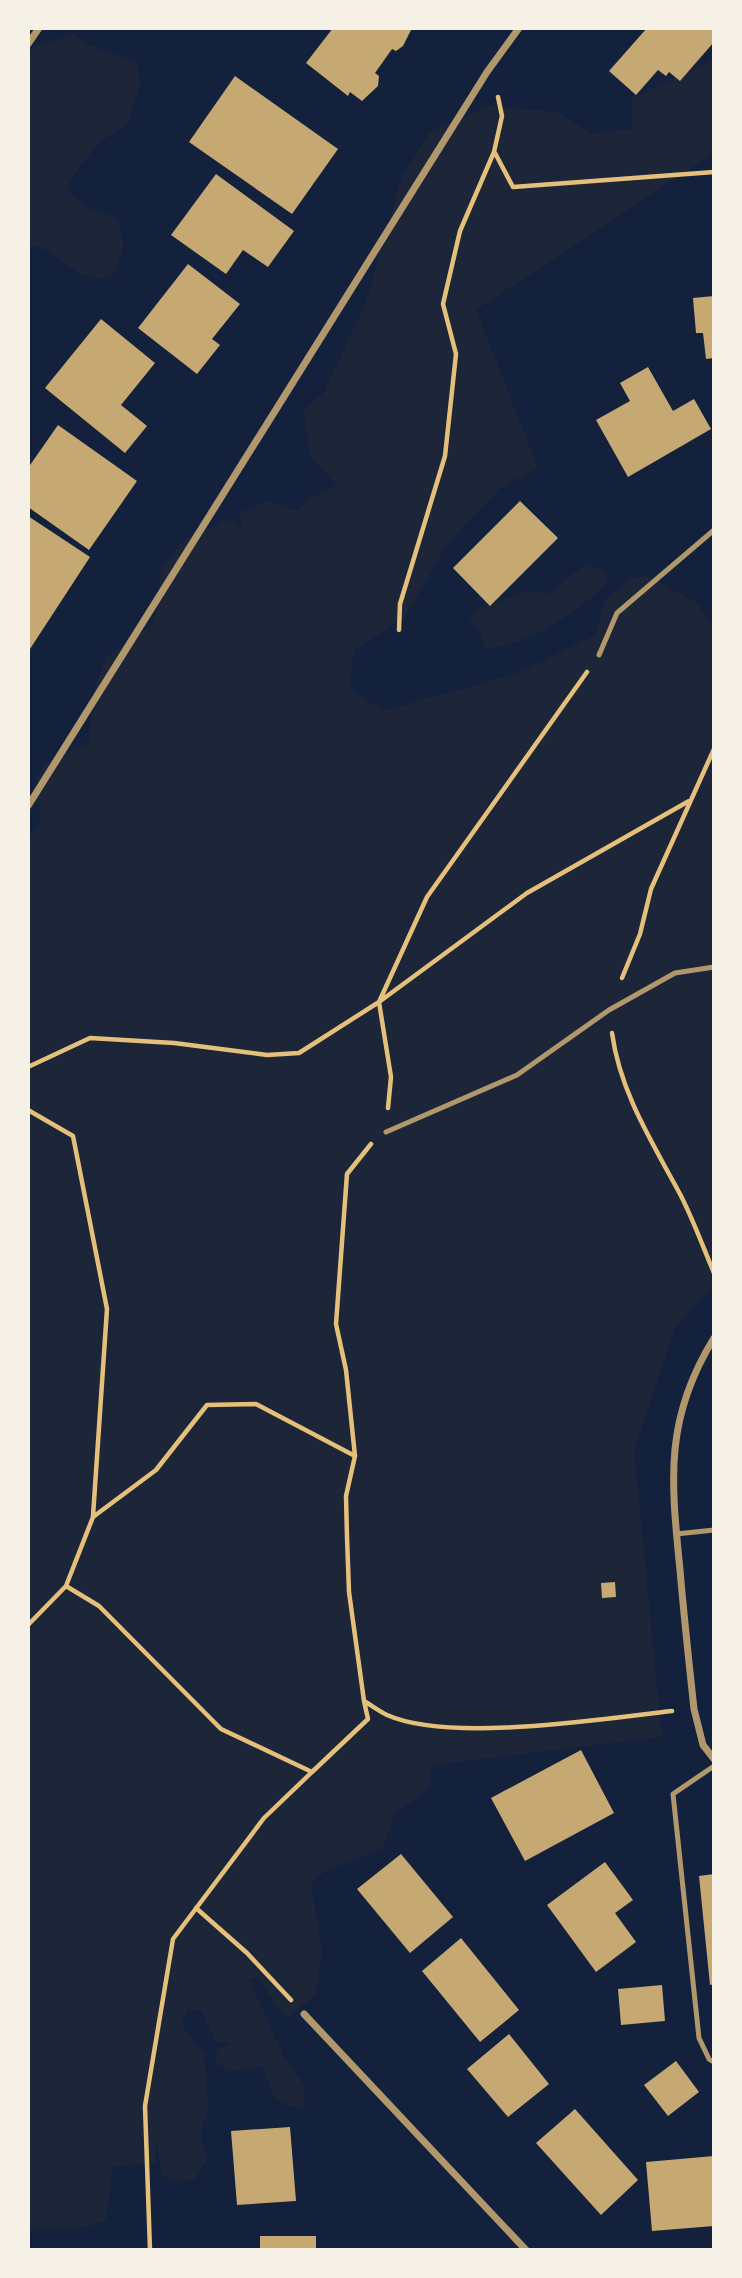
<svg xmlns="http://www.w3.org/2000/svg" width="742" height="2278" viewBox="0 0 742 2278" font-family="'Asap Condensed',sans-serif">
<style>
.green{fill:#1d2539}
.building{fill:#c6a872}
.lines{fill:none;stroke-linecap:round;stroke-linejoin:round}
.path{stroke:#e5c07b;stroke-width:4.5}
.service{stroke:#b1986c;stroke-width:5}
.minor{stroke:#b1986c;stroke-width:7}
</style>
<rect width="100%" height="100%" fill="#14213d"/>
<path class="green" d="M74 34 84 43 137 62 140 83 128 124 103 140 82 163 66 189 85 206 119 219 124 248 111 277C67 282 61 247 28 245V53L31 48Z
M714 59V153L476 310 538 468 501 487 448 543 405 617 354 651 349 688 383 711 513 675 595 635 606 599 631 578 648 576 696 602 714 630V1286L675 1327 634 1452 662 1737 432 1765 428 1789 394 1814 383 1848 325 1872 311 1882 322 1950 316 1994 289 2017 278 2010 260 1978 249 1979 283 2056 305 2086 304 2108C273 2105 271 2094 264 2066L232 2071 215 2064 217 2049 230 2045 215 2040 201 2010 188 2009 181 2024 204 2053 208 2106 200 2136 207 2160 194 2180 170 2181 162 2175 156 2140V2163L113 2166 106 2220 88 2227 28 2228V841L41 822C33 760 35 768 89 743L95 685 108 656 154 623 161 568 183 541 225 520 241 528 240 512 268 501 297 511 312 497 337 486 310 456 304 410 324 392 344 350 366 302 402 176 431 131 488 106 558 112 590 134 631 129 632 98Z
M586 564 606 571 605 584C575 617 529 642 485 650L480 632 469 623 477 609 525 592 550 593Z"/>
<path class="building" d="M333 28H412L403 46 396 51 392 49 375 73 379 76 378 86 362 101 350 92 348 96 306 63Z
M647 28H714V42L680 81 669 72 666 76 658 70 636 95 609 71Z
M235 76 338 149 292 214 189 142Z
M216 174 294 231 268 267 243 250 226 274 171 235Z
M188 264 240 304 212 339 220 345 197 374 138 328Z
M714 296V358L706 359 703 333H696L693 298Z
M101 319 155 363 121 405 147 426 125 453 45 388Z
M648 367 673 411 694 399 711 429 628 477 596 420 630 401 620 383Z
M58 425 137 481 89 550 28 507V468Z
M520 501 558 538 490 606 453 568Z
M28 516 90 557 28 652Z
M615 1582 616 1597 602 1598 601 1583Z
M581 1750 614 1813 525 1861 491 1798Z
M401 1854 453 1917 410 1953 357 1889Z
M605 1862 633 1900 615 1913 636 1942 596 1972 547 1905Z
M714 1874V1984L710 1985 699 1876Z
M461 1938 519 2010 480 2042 422 1971Z
M662 1985 665 2021 621 2025 618 1989Z
M509 2034 549 2084 508 2117 467 2069Z
M676 2061 699 2092 668 2116 644 2085Z
M575 2109 638 2180 601 2215 536 2143Z
M290 2127 296 2201 237 2205 231 2131Z
M714 2156V2226L652 2231 646 2162Z
M260 2236H316V2250H260Z"/>
<g class="lines">
<path class="path" d="M495 153 513 187 714 172
M399 630 400 604 445 456 456 354 443 304 460 231 494 152 502 116 498 97
M622 978 640 934 651 889 714 749
M612 1033C620 1092 652 1142 680 1194 693 1219 703 1247 714 1273
M28 1067 90 1038 174 1043 267 1055 299 1053 379 1002 527 893 689 801
M388 1108 391 1077 379 1002 427 897 587 672
M28 1110 73 1136 107 1309 93 1516
M371 1144 347 1174 336 1324 346 1370 355 1456 346 1496 347 1537 349 1592 364 1701C371 1705 379 1711 387 1715 450 1743 601 1719 672 1711
M66 1586 99 1606 221 1729 312 1772 368 1719 364 1701
M28 1625 66 1586 93 1517 156 1470 207 1405 256 1404 355 1456
M196 1908 247 1953 291 2000
M150 2250 145 2106 173 1939 264 1818 312 1772"/>
<path class="service" d="M599 655 617 613 714 530
M386 1132 517 1075 609 1010 675 973 714 967
M676 1534 714 1530
M714 1766 673 1794 699 2038 709 2059 714 2062"/>
<path class="minor" d="M28 44 39 28
M28 806 487 72 519 28
M714 1338C664 1419 671 1480 680 1570 684 1617 689 1663 694 1709L703 1745 714 1759
M304 2014 526 2250"/>
</g>
<rect width="742" height="2278" fill="none" stroke="#f6f1e7" stroke-width="60"/>
</svg>
